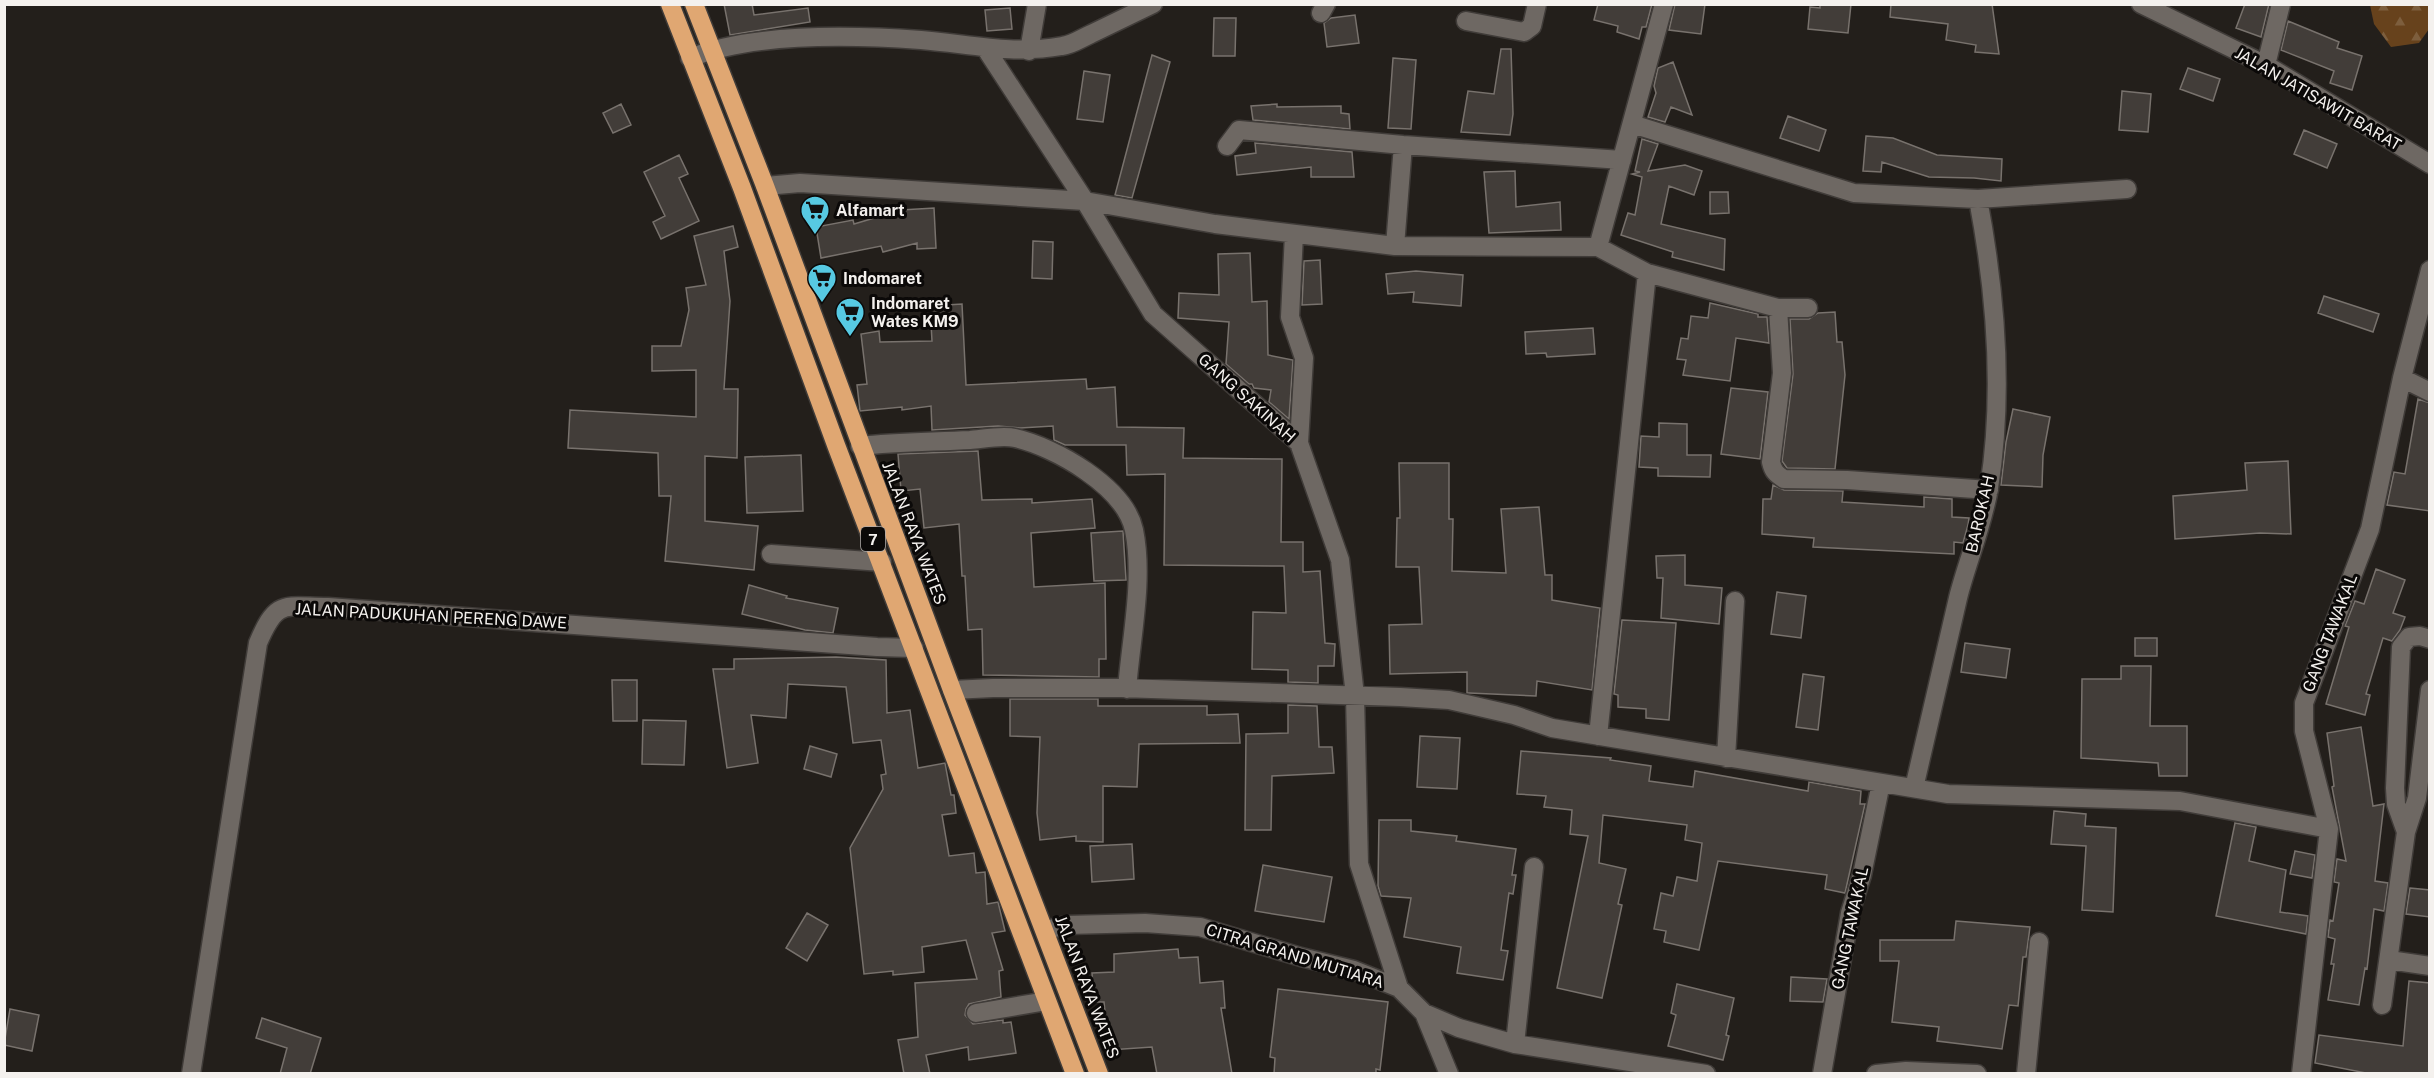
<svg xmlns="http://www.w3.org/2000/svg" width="2434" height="1078" viewBox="0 0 2434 1078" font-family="'Public Sans',sans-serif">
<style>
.forest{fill:url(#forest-firs)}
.building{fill:#423d39;stroke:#78726d;stroke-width:1.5}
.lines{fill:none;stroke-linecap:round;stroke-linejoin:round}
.minor-casing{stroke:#403c39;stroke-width:21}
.highway-casing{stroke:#403c39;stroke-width:21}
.minor{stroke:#6e6863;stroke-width:18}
.highway{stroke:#e0a772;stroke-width:18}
.labels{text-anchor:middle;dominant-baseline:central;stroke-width:6;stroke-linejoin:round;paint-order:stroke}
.shield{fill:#0b0908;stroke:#aeaba9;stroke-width:1.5}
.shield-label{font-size:15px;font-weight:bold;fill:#f4f1ee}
.street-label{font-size:16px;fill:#f4f1ee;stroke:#0b0908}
.poi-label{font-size:16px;font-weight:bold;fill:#f4f1ee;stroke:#0b0908;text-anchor:start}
</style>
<defs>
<pattern id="forest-firs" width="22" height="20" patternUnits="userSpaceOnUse" patternTransform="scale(1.5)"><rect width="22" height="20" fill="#67421c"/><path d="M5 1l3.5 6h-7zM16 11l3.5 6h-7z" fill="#7d5e3d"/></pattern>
</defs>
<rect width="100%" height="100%" fill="#231f1b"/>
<path class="forest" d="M2370 5H2429V29L2419 43 2391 47 2374 24Z"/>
<path class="building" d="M724 4H752L754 15 808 8 810 22 730 35Z
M1598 4H1652L1646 27H1642L1639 39 1617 32 1618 26 1594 20Z
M1675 4H1705L1701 34 1669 30Z
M1820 4H1851L1848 33 1808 29 1810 7 1820 8Z
M1891 4H1992L1999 54 1975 52 1976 45 1946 40 1948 24 1890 17Z
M2245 4H2269L2261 37 2236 28Z
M1010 8 1012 29 987 31 985 10Z
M1355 15 1359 43 1327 47 1324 23 1331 18Z
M1214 18H1236L1235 56H1213Z
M2288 21 2339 42 2337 48 2362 56 2352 90 2330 83 2334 71 2281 50Z
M1501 49H1511L1513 114 1510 135 1461 132 1468 91 1494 94Z
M1152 55 1170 62 1132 198 1115 195Z
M1393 58 1416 60 1411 129 1388 128Z
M1673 62 1692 115 1671 107 1665 122 1648 117 1656 93 1654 86 1658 68Z
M2188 68 2220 79 2213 101 2180 89Z
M1084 71 1110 75 1103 122 1077 119Z
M2122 91 2151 94 2148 132 2119 130Z
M621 104 631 125 613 133 603 113Z
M1277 104V107L1341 106V113L1349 114 1350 129 1253 120 1251 106Z
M1788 116 1826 130 1819 151 1780 138Z
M2304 130 2337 144 2327 168 2294 154Z
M1866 136 1893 138 1937 155 2002 159 2001 181 1974 178 1929 177 1882 162 1881 172 1863 171Z
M1642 139 1658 144 1648 171 1685 165 1702 171 1694 195 1669 186 1661 224 1725 239 1724 270 1672 257 1673 252 1621 235 1628 213 1635 215 1642 177 1632 174 1640 172 1635 171Z
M1255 143 1352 152 1354 177H1311V167L1237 175 1235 156 1256 153Z
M679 155 688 174 679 178 699 221 661 239 653 222 665 216 644 172Z
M1515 171 1516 207 1560 202 1561 230 1489 233 1484 172Z
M1710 192H1728L1729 213 1710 214Z
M934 208 936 248 917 249V243L883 252 881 246 821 258 816 227 853 220 854 224 901 210Z
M733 226 738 247 724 251 730 301 724 389H738L737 458 705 456V521L758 526 754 570 665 561 671 496H659L658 453 568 448 570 410 696 417V370L652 371V346H681L689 310 686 288 706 285 694 236Z
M1033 241 1053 242 1052 279 1032 278Z
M1250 253 1252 302 1267 301 1268 355 1293 360 1289 419 1269 402 1271 390 1254 388 1252 384H1249L1226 364 1229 322 1178 318 1179 293 1219 295 1218 254Z
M1320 260 1322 304 1302 305 1304 261Z
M1416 271 1463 275 1461 306 1413 302 1414 292 1388 294 1386 274Z
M2324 296 2379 314 2373 332 2318 313Z
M1710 303 1758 314V317H1767L1769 343 1736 338 1730 381 1683 375 1686 360 1677 359 1681 338 1688 339 1691 316 1708 318Z
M962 304 966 385 1086 379 1087 389 1115 387 1117 427 1184 428 1183 458 1282 459 1281 542H1303V572L1320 571 1325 643 1335 644 1334 666H1318V683L1288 682V670L1252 669 1253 612 1286 613 1284 566 1164 565 1165 474 1127 475 1126 445H1065L1054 440 1053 426 1020 428 998 426 932 430 931 406 902 410V407L860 411 857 385 867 384 861 334 879 331 880 342 932 341 930 306Z
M1835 312 1837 342H1842L1845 375 1835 469 1787 468 1782 461 1793 374 1790 319H1809L1818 313Z
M1593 328 1595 354 1547 357 1546 353 1526 354 1525 332Z
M1731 388 1768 392 1760 459 1721 454Z
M2418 399 2430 403V511L2387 505 2394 472 2405 474Z
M2013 409 2050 417 2043 455 2042 487 2001 485 2006 442Z
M1659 423 1687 424V455H1711L1710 477 1658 476V468L1639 467 1641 436 1659 437Z
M978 451 982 500 1032 499V503L1092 499 1095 528 1031 533 1034 587 1105 583 1106 659H1099V677L983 675 982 629 968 630 965 576H962L959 524 924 528 920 489 901 491 898 454Z
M801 455 803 511 747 513 745 457Z
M2288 461 2291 534 2260 533 2175 539 2173 496 2247 490 2245 463Z
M1399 463H1449V519H1453L1452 571 1506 573 1501 509 1539 507 1545 575H1552V600L1600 608 1592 690 1537 681 1536 696 1469 693H1467V672L1390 674 1389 625 1422 624 1419 567H1396L1397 518H1400Z
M1773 485 1784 490 1843 491 1842 502 1924 507V497L1952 499V517L1969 518 1968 525 1963 543 1954 542V554L1813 547 1814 538 1762 534 1763 499H1771Z
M1123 531 1126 580 1094 581 1091 533Z
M1685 555V585L1722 588 1719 624 1661 618 1663 578H1657L1656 556Z
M2376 569 2405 580 2393 613 2405 617 2400 630 2392 641 2383 638 2366 694 2370 695 2365 715 2326 704 2349 627 2345 626 2355 601 2364 604Z
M749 585 787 596 786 598 838 608 833 633 805 630 742 614Z
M1777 592 1806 596 1801 638 1771 634Z
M1622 620 1676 623 1669 720 1646 718V709L1618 707V695L1614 694Z
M2135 638H2157V656H2135Z
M1965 643 2010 649 2006 678 1961 672Z
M836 657 886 660 887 713 910 710 918 768 945 763 951 795H954L956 813 942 815 949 856 974 853 976 873 985 872 987 904 998 902 1005 931 992 933 1003 970 999 971 1001 997 969 1004 966 1009 965 1015 973 1024 1003 1020V1023L1011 1022 1016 1053 969 1060 968 1047 926 1055 930 1074H904L898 1040 918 1037 915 983 977 979 966 940 922 947 924 972 893 975V971L864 974 850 848 883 789 881 775 886 774 881 740 853 743 846 687 788 684 786 718 751 715 758 763 727 768 713 669H734V659Z
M2121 666H2151L2150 726H2187V776H2159L2158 763 2081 758 2082 679H2121Z
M1803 674 1824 677 1818 730 1796 727Z
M612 680H637V721H613Z
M1010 699H1098V706H1207V715L1238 714 1240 743 1139 744 1137 787 1103 786V842L1076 841V836L1040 840 1037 813 1040 737 1010 736Z
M1288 705 1317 706 1319 747H1332L1334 773 1272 776 1271 830H1245L1246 734 1288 733Z
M643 720 686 721 684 765 642 764Z
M2361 727 2373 806 2384 804 2375 881 2388 883 2384 911 2374 909 2367 969 2365 968 2359 1005 2328 1000 2334 964H2331L2335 939 2328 937 2330 920 2333 921 2339 883 2334 882 2337 859 2346 861 2332 787 2334 786 2327 733Z
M1420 736 1460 738 1457 789 1417 787Z
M810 746 837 754 831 777 804 769Z
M1521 751 1611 758 1610 760 1651 766 1649 781 1693 787 1695 771 1808 791 1809 782 1861 791 1860 804H1865L1845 893 1825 889 1827 875 1718 861 1699 950 1664 942 1666 931 1654 929 1661 893 1673 896 1677 877 1697 881 1702 843 1685 840 1687 825 1603 815 1599 863 1626 869 1618 904 1622 905 1602 998 1557 988 1588 836 1570 834 1572 810 1544 807 1546 796 1517 794Z
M2054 811 2086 814 2085 826 2116 828 2113 912 2082 910 2086 846 2051 844Z
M1379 820H1411V831L1457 836 1456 841 1516 849 1512 875H1516L1513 894 1509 893 1501 950 1508 951 1503 980 1457 973 1461 947 1404 937 1411 898 1381 896 1378 886Z
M2235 823 2256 827 2249 861 2286 870 2280 912 2308 916 2306 934 2216 916Z
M1132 844 1134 879 1092 882 1090 846Z
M2295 851 2315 855 2312 878 2290 874Z
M1263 865 1332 877 1324 922 1255 911Z
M2410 888 2430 890V917L2406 914Z
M807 913 828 925 807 961 786 948Z
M1956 921 2030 927 2026 957H2023L2018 1006 2009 1005 2002 1049 1937 1041 1939 1027 1892 1022 1899 961H1880V940H1954Z
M1178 949 1179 958 1198 957 1200 983 1223 981 1225 1008H1221L1232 1074H1157L1152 1047 1109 1050 1104 1002H1094L1092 973 1114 972V954Z
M1791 977 1827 979 1823 1002 1790 1001Z
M2409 981 2430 983V1074H2371L2315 1063 2319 1035 2403 1046Z
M1677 984 1734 998 1726 1035 1729 1036 1723 1060 1668 1046 1676 1015 1671 1013Z
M1278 989 1388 1002 1380 1070 1376 1069V1074H1274L1275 1058 1270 1057Z
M10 1009 39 1015 32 1051 4 1045Z
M262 1018 321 1038 310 1074H280L287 1048 256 1038Z"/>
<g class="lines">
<g class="minor-casing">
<path id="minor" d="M2141 4 2266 65 2430 164
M1321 13 1326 4
M1466 21 1524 32 1532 26 1537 4
M986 49 1085 201 1153 314 1299 443 1340 560 1355 696 1359 864 1399 988
M1029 51 1037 4
M690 58C754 32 852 35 921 40 971 44 1010 55 1062 46 1072 45 1082 38 1091 34 1112 24 1132 14 1153 4
M2266 65 2281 4
M1632 124 1854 193 1978 199 2127 189
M1227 146 1239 130 1403 145 1622 160
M765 186 800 183 1085 201 1215 224 1395 246 1598 247 1647 273 1598 736
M1294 234 1290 317 1304 358 1299 443
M1395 246 1403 145
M1598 247 1664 4
M1647 273 1778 308H1808
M1778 308 1782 373 1771 462C1773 471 1776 474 1784 479L1847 480 1989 490
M2402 378 2430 392
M860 446C896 442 933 442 970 440 983 439 1002 435 1015 438 1055 447 1125 487 1134 530 1144 579 1131 638 1127 689
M771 554 882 562
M952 690 993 688H1121L1400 697 1449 700 1514 715 1552 728 1948 794 2180 801 2329 829
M1726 758 1735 601
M1914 788C1929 725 1943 661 1958 598 1967 562 1983 525 1989 488 2004 393 1996 294 1978 199
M2406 832 2396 804 2395 788 2401 647 2409 637 2420 636 2430 639
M1046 930 1067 925 1145 923 1200 927 1301 957 1354 970 1399 988 1424 1013 1459 1028 1515 1044 1706 1074
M2389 960 2430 966
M2382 1005 2406 832 2417 798 2430 690
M976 1013 1047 1001
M1424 1013 1449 1074
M1515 1044 1534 867
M191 1074 258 643C277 598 284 607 328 607L877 647 914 648
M1822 1074 1850 913 1862 875 1881 783
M1876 1074 1906 1071 1977 1074
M2026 1074 2039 942
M2301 1074 2329 829 2304 731V703L2370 529 2402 378 2430 270"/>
</g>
<g class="highway-casing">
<path id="highway" d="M670 4 742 188 836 445 1075 1074
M694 4 765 186 952 690 1099 1074"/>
</g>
<use href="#minor" class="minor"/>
<use href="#highway" class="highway"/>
</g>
<defs>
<g id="supermarket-pin" transform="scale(1.5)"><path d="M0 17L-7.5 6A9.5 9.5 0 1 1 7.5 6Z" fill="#57c9e2" stroke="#0b0908"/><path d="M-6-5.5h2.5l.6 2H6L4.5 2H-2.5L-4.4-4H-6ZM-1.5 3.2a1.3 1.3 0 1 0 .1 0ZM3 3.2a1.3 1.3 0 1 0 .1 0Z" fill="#111"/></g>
</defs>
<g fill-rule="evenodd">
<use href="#supermarket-pin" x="815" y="210"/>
<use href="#supermarket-pin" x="822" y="278"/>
<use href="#supermarket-pin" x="850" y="312"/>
</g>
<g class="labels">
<rect class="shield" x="861" y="527" width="24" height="24" rx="4.5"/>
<g class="shield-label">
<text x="873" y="539">7</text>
</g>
<g class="street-label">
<text transform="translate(2318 99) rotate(30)">JALAN JATISAWIT BARAT</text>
<text transform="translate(1247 398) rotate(42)">GANG SAKINAH</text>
<text transform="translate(1980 514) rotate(-77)">BAROKAH</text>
<text transform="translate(914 533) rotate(69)">JALAN RAYA WATES</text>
<text transform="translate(431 616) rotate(3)">JALAN PADUKUHAN PERENG DAWE</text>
<text transform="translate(2330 633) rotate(-69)">GANG TAWAKAL</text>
<text transform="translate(1850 928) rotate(-78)">GANG TAWAKAL</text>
<text transform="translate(1295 956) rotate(17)">CITRA GRAND MUTIARA</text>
<text transform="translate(1087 987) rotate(69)">JALAN RAYA WATES</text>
</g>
<g class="poi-label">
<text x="836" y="210">Alfamart</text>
<text x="843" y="278">Indomaret</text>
<text x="871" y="303">Indomaret<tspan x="871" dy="18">Wates KM9</tspan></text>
</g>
</g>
<rect width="2434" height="1078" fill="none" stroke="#f4f1ee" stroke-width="12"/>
</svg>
